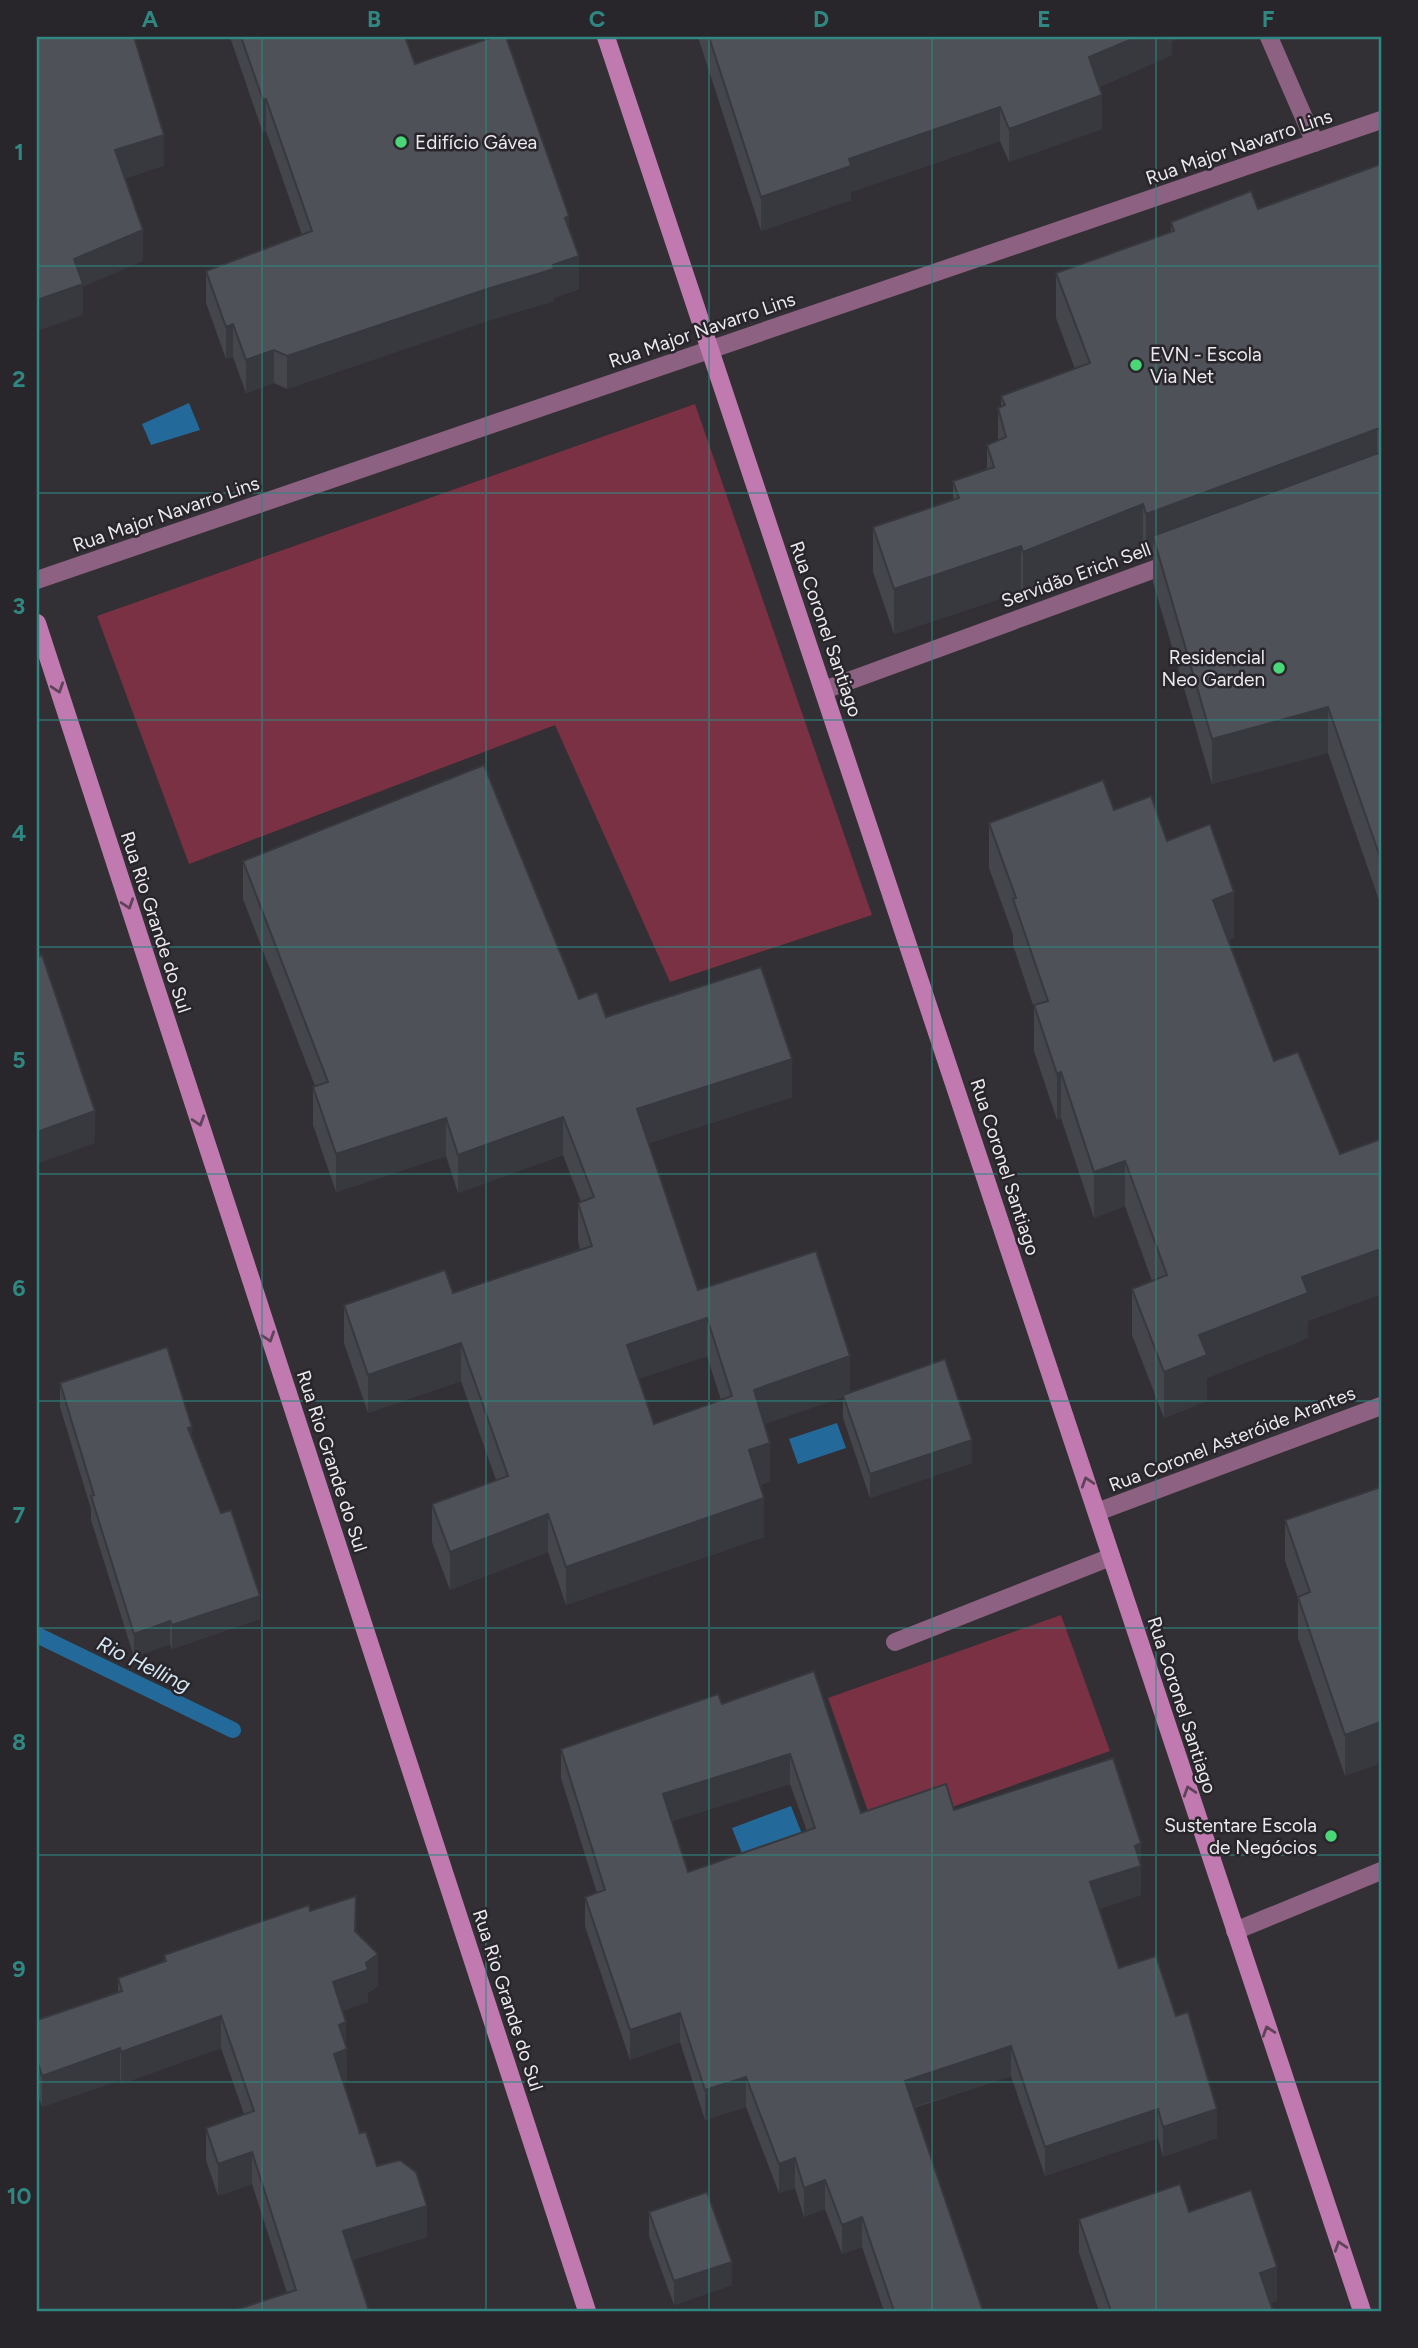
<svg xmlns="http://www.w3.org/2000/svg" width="1418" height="2348" viewBox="0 0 1418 2348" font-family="Figtree,sans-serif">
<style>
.green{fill:#793143}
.water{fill:#236a9b}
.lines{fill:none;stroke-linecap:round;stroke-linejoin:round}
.stream{stroke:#236a9b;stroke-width:16}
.lane{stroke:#8d6181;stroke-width:18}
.street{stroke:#8d6181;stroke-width:18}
.secondary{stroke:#c17aaf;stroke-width:18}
.wall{fill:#44464c;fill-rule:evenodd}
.shaded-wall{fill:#37393e}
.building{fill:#4f5158;stroke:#37393e;stroke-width:2;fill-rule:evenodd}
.oneway{stroke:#5e4359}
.grid{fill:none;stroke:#308781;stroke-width:2;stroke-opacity:0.55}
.poi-dot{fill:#49d778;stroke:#28252b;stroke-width:2.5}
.labels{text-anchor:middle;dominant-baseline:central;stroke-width:5;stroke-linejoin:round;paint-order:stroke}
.poi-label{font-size:19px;fill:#eceaee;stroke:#28252b;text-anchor:start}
.street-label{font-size:19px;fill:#eceaee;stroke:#28252b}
.water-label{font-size:21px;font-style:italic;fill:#d5e6f4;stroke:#28252b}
.neatline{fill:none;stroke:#308781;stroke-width:2.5}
.grid-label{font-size:23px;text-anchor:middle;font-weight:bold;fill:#308781}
</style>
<rect width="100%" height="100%" fill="#322f35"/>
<path class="green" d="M695 404 872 915 670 982 555 725 189 864 97 616Z
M1061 1615 1110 1751 876 1834 828 1698Z"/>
<path class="water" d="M189 403 200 430 151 445 142 424Z
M837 1423 846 1448 798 1464 789 1439Z
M791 1806 802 1834 743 1856 732 1828Z"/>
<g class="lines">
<path class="stream" d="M37 1635 233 1730"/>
<path class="lane" d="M1235 1931 1381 1871"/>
<path class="street" d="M1269 37 1315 143
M37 580 1381 120
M824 690 1174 562
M1097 1512 1381 1406
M895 1642 1111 1557"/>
<path class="secondary" d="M606 37 1362 2311
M37 623 587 2311"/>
</g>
<path class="wall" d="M230 37H405L415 64 569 231 579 289 554 298V301L487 321 287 389 274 383 246 393 233 357 226 359 206 303V271L302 235 266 131 263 133Z
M698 37H1175V40L1172 41V55L1099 87 1102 129 1009 162 1000 141 851 192V200L761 231Z
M1381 164V906L1328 753 1212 784 1153 582V558L1146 560 1143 550 1023 597 1021 592 894 634 873 572V527L953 499V481L987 470V445L998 441V408L1001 406V396L1075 369 1056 318V273L1171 232V222L1258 209Z
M1114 810 1167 841 1234 938 1228 940 1274 1061 1340 1154 1381 1139V1294L1308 1321V1338L1207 1378V1401L1164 1418 1132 1335V1289L1152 1281 1125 1206 1094 1218 1061 1118 1057 1120 1034 1051V1008L1013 945V935L989 868V823Z
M243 861 579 999 606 1017 792 1097 649 1143 698 1290 850 1392 972 1463 870 1498 843 1418V1397L764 1424 770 1481 760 1485 764 1537 566 1605 548 1552 450 1590 432 1542V1504L496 1480 461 1381 368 1413 344 1343V1305L453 1293 580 1249 578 1241V1203L581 1202 563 1155 458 1193 446 1156 336 1192 313 1125V1087L315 1086 243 899ZM707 1356 721 1400 654 1424 638 1379Z
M60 1383 192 1439 260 1619 172 1649 170 1644 134 1657 91 1520V1509L60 1407Z
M1381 1487V1763L1345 1776 1298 1638V1598L1285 1561V1520Z
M814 1671 861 1813 954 1810 1141 1843V1895L1099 1909 1119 1968 1217 2138 1163 2157 1158 2138 1045 2176 1011 2076 914 2108 983 2311H884L862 2247 842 2254 825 2209 804 2217 795 2188 779 2193 746 2107 705 2120 680 2042 630 2060 585 1926V1897L597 1893 561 1778V1749L722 1704ZM790 1784 807 1831 688 1872 672 1821Z
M310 1911 356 1933 378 1986 368 1993V2002L342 2011 346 2046 347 2081 343 2082 360 2133 377 2166 427 2237 352 2260 369 2311 287 2293 252 2184 218 2196 206 2160V2128L244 2114 221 2048 121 2084 120 2080 42 2107 37 2092V2020L118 1993V1978L164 1962V1955Z
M649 2212 732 2285 674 2305 649 2236Z
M1079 2219 1277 2301 1270 2303 1273 2311H1099L1079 2253Z"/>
<path class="shaded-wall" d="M1137 37H1175V40L1172 41V55L1089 91V57Z
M1102 95V129L1009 162V129Z
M266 99V131L263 133V100Z
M1000 107V141L851 192V200L761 231V197L849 159Z
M164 135V166L115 182V150Z
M569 216V249L565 218Z
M143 230V261L83 287V315L37 331V300L74 259Z
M579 256V289L554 298V301L487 321 287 389V356Z
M233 324V357L226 359V327Z
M274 350V383L246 393V360Z
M1377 429V475L1153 536V558L1146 560V514Z
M1143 504V550L1023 597V552Z
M1021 546V592L894 634V589Z
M1328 707V753L1212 784V739Z
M1234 892V938L1213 945V900Z
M792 1059V1097L637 1147V1109Z
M1061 1072V1118L1057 1120V1074Z
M95 1111V1143L37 1164V1132Z
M563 1117V1155L458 1193V1155Z
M446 1118V1156L336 1192V1154Z
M1125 1161V1206L1094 1218V1172Z
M1381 1249V1294L1308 1321V1338L1207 1378V1401L1164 1418V1372L1199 1335 1302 1277Z
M707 1318V1356L627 1383V1345Z
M461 1343V1381L368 1413V1375Z
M850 1356V1394L754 1428V1390Z
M192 1427V1451L188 1428Z
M972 1440V1463L870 1498V1474Z
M770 1443V1481L749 1488V1450Z
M764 1498V1537L566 1605V1567Z
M548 1514V1552L450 1590V1552Z
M260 1596V1619L172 1649V1625Z
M170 1621V1644L134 1657V1634Z
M1381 1722V1763L1345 1776V1735Z
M790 1754V1784L663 1824V1794Z
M1141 1843V1895L1090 1912V1882L1135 1846Z
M378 1954V1986L368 1993V2002L333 2014V1982L366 1963Z
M680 2013V2042L630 2060V2030Z
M221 2016V2048L121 2084V2052Z
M346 2022 347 2081 334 2086V2054L339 2025Z
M1011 2046V2076L905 2110V2081Z
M120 2048V2080L42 2107V2076Z
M746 2077V2107L705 2120V2090Z
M1158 2109V2138L1045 2176V2147Z
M1217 2109V2138L1163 2157V2127Z
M252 2152V2184L218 2196V2164Z
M795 2158V2188L779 2193V2164Z
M825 2180V2209L804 2217V2188Z
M427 2206V2237L343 2263V2231Z
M862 2217V2247L842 2254V2225Z
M732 2262V2285L674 2305V2281Z
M1277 2267V2301L1260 2307V2273Z"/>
<path class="building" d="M37 37H110L111 38 116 37H134L164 135 115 150 143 230 74 259 83 284 37 300Z
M241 37H405L415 64 493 37H506L569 216 565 218 579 256 553 265 554 269 487 289 287 356 274 350 246 360 233 324 226 327 206 271 312 231 266 99 263 100Z
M709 37H1137L1089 57 1102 95 1009 129 1000 107 849 159 851 166 761 197Z
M1381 164V429H1377L1146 514 1143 504 1023 552 1021 546 894 589 873 527 959 498 953 481 994 467 987 445 1006 437 998 408 1005 405 1001 396 1090 363 1056 273 1174 231 1171 222 1251 191 1258 209Z
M1381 452V860L1328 707 1212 739 1153 536Z
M484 765 579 999 597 992 606 1017 761 967 792 1059 637 1109 698 1290 816 1251 850 1356 754 1390 770 1443 749 1450 764 1498 566 1567 548 1514 450 1552 432 1504 508 1476 461 1343 368 1375 344 1305 445 1270 453 1293 592 1246 578 1203 594 1197 563 1117 458 1155 446 1118 336 1154 313 1087 328 1082 243 861ZM707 1318 732 1396 654 1424 627 1345Z
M1103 780 1114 810 1151 796 1167 841 1210 824 1234 892 1213 900 1274 1061 1298 1052 1340 1154 1381 1139V1249L1302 1277 1308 1293 1199 1335 1207 1355 1164 1372 1132 1289 1167 1275 1125 1161 1094 1172 1061 1072 1057 1074 1034 1005 1048 1001 1013 899 1016 898 989 823Z
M37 948 40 956 42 955 95 1111 37 1132Z
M167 1347 192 1427 188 1428 221 1513 231 1510 260 1596 172 1625 170 1621 134 1634 91 1496 94 1495 60 1383Z
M945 1359 972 1440 870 1474 843 1395Z
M1381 1487V1722L1345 1735 1298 1597 1310 1592 1285 1520Z
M814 1671 861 1813 946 1784 954 1810 1113 1758 1141 1843 1135 1846 1141 1866 1090 1882 1119 1968 1156 1956 1176 2016 1188 2012 1217 2109 1163 2127 1158 2109 1045 2147 1011 2046 905 2081 983 2311H894L862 2217 842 2225 825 2180 804 2188 795 2158 779 2164 746 2077 705 2090 680 2013 630 2030 585 1897 605 1890 561 1749 718 1694 722 1704ZM790 1754 815 1828 688 1872 663 1794Z
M356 1896 355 1931 378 1954 366 1963 368 1970 333 1982 346 2022 339 2025 347 2049 334 2054 360 2133 366 2132 377 2166 400 2160 416 2172 427 2206 343 2231 369 2311H232L296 2290 252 2152 218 2164 206 2128 254 2111 221 2016 121 2052 120 2048 42 2076 37 2060V2020L122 1991 118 1978 166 1961 164 1955 309 1905 310 1911Z
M1180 2184 1189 2212 1251 2190 1277 2267 1260 2273 1273 2311H1111L1079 2219Z
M707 2192 732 2262 674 2281 649 2212Z"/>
<defs><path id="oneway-chevron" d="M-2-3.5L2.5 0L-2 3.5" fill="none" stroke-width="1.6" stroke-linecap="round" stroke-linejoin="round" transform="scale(1.75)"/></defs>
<g class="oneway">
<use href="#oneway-chevron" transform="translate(58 688) rotate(72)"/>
<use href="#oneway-chevron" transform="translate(128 904) rotate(72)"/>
<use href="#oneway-chevron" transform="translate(199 1121) rotate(72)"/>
<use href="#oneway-chevron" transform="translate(269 1337) rotate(72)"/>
<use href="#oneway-chevron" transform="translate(1087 1482) rotate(-108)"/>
<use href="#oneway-chevron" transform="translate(1189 1791) rotate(-108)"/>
<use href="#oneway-chevron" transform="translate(1268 2031) rotate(-108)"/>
<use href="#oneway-chevron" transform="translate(1340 2246) rotate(-108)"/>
</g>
<path class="grid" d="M262 37V2311M486 37V2311M709 37V2311M932 37V2311M1156 37V2311M37 266H1381M37 493H1381M37 720H1381M37 947H1381M37 1174H1381M37 1401H1381M37 1628H1381M37 1855H1381M37 2082H1381"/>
<g class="poi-dot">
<circle cx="401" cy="142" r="7"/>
<circle cx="1136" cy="365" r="7"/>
<circle cx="1279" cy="668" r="7"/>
<circle cx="1331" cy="1836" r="7"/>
</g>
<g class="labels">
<g class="poi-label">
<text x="415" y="142">Edifício Gávea</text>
<text x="1150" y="354">EVN - Escola<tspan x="1150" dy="22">Via Net</tspan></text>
<text x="1265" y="657" text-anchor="end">Residencial<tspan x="1265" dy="22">Neo Garden</tspan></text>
<text x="1317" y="1825" text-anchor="end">Sustentare Escola<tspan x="1317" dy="22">de Negócios</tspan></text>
</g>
<g class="street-label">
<text transform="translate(1239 147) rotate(-19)">Rua Major Navarro Lins</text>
<text transform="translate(702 330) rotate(-19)">Rua Major Navarro Lins</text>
<text transform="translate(166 514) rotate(-19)">Rua Major Navarro Lins</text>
<text transform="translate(1076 575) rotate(-20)">Servidão Erich Sell</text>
<text transform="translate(826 629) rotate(71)">Rua Coronel Santiago</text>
<text transform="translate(156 922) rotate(72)">Rua Rio Grande do Sul</text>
<text transform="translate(1005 1167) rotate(72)">Rua Coronel Santiago</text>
<text transform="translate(1232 1439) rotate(-21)">Rua Coronel Asteróide Arantes</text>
<text transform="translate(332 1461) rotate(72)">Rua Rio Grande do Sul</text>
<text transform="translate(1182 1705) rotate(72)">Rua Coronel Santiago</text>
<text transform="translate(508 2000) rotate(72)">Rua Rio Grande do Sul</text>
</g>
<g class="water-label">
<text transform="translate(144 1664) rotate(26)">Rio Helling</text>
</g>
</g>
<rect width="1418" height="2348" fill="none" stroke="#28252b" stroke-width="77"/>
<rect x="38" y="38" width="1342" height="2272" class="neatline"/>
<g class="grid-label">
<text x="150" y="27">A</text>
<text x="374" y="27">B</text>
<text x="597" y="27">C</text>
<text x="821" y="27">D</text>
<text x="1044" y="27">E</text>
<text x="1268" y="27">F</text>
<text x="19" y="160">1</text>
<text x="19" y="387">2</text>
<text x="19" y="614">3</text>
<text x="19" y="841">4</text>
<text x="19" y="1068">5</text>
<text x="19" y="1296">6</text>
<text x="19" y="1523">7</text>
<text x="19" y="1750">8</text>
<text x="19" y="1977">9</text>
<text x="19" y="2204">10</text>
</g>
</svg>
